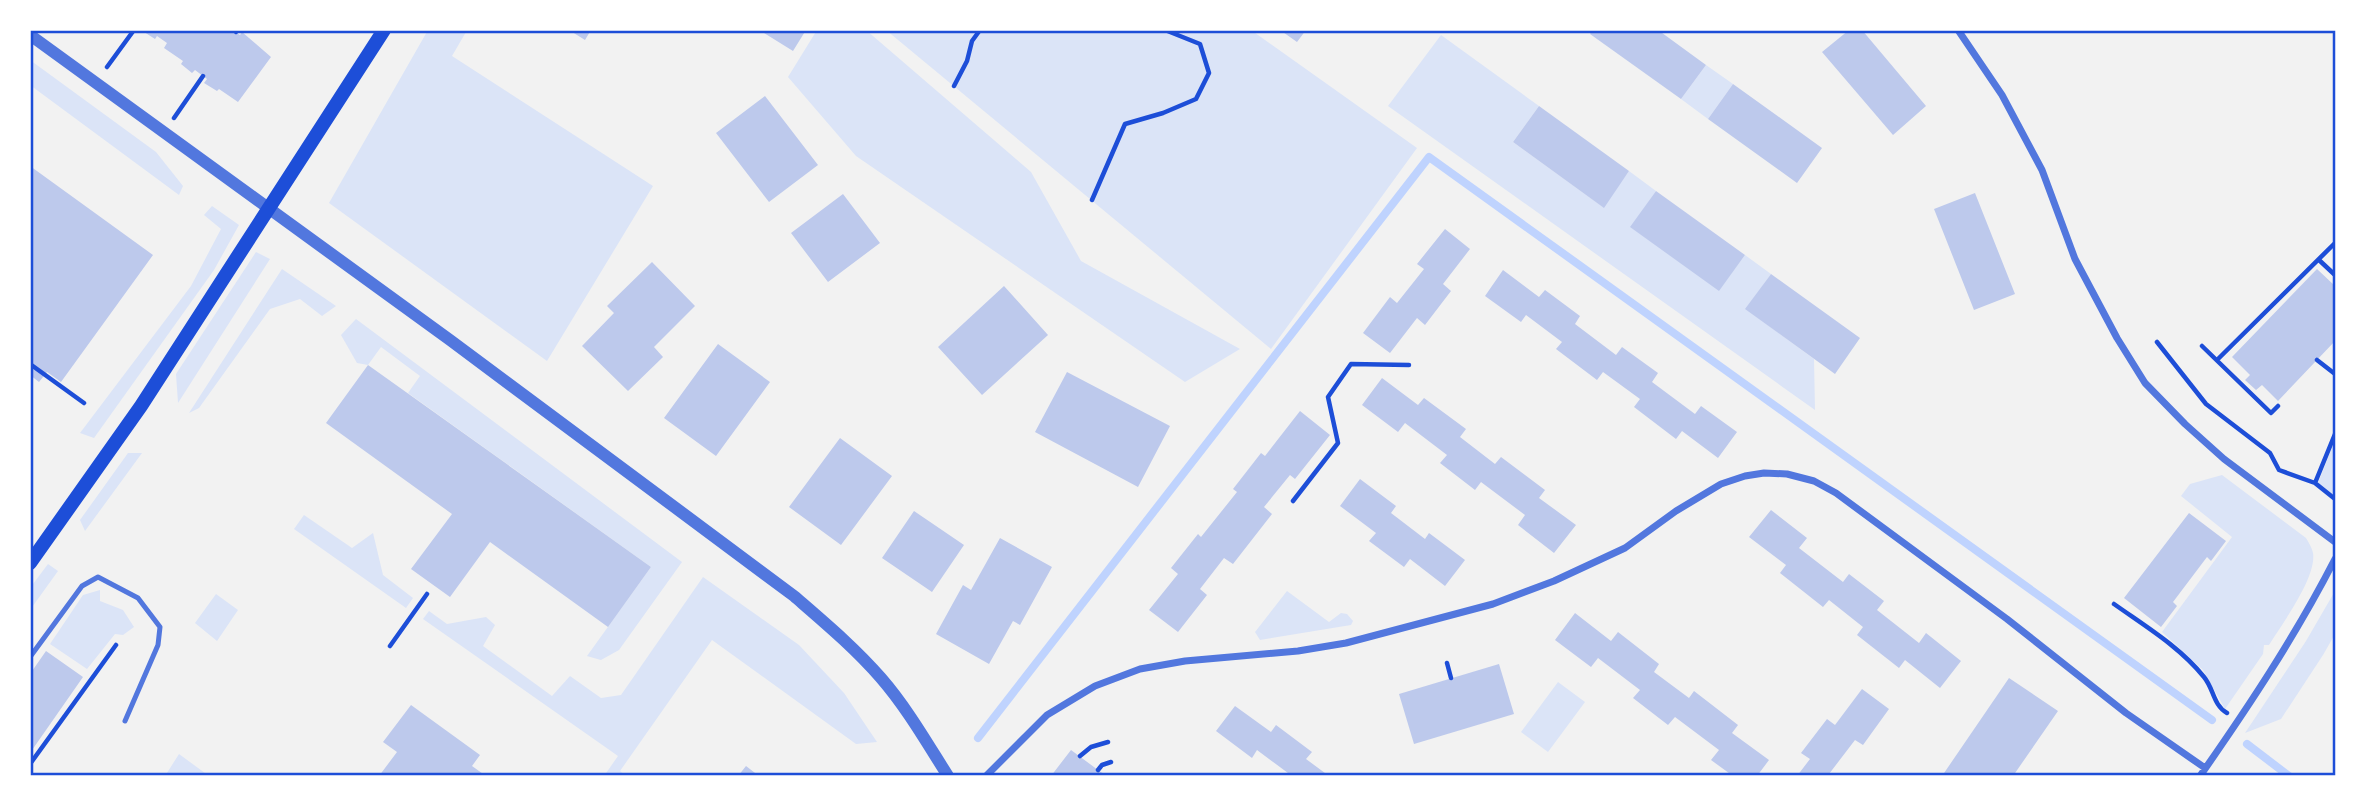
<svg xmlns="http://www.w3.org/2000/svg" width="2365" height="806" viewBox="0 0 2365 806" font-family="'Varela Round',sans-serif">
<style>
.green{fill:#dbe4f7}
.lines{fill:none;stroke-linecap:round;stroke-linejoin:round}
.stream{stroke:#bfd3fe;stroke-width:8}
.building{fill:#bdc9ec}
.path{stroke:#1d4ed8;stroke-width:4.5}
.service{stroke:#5277de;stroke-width:5}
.minor{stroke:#5277de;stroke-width:7}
.tertiary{stroke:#5277de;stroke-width:12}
.secondary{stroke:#1d4ed8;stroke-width:14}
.neatline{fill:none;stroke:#1d4ed8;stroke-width:2.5}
</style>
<rect width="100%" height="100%" fill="#f2f2f2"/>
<path class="green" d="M428 30H462L466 32 452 56 653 186 547 361 329 203Z
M817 30H866L1031 172 1081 261 1240 349 1185 382 856 156 788 77Z
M886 30H1251L1417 148 1271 349Z
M1441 35 1539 106 1513 142 1603 207 1629 171 1656 191 1631 227 1719 290 1745 255 1771 274 1746 309 1814 359 1815 410 1388 106Z
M30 60 156 152 183 186 179 195 30 85Z
M1706 65 1733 84 1708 119 1681 99Z
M212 206 239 225 214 270 94 438 80 433 191 286 221 229 204 215Z
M256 252 270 259 178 403 176 374Z
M282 269 336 306 322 316 300 299 270 309 199 408 189 413Z
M356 319 682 562 619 650 601 660 587 656 651 567 408 393 420 376 381 347 368 365 357 363 341 335Z
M2335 440V496L2318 483Z
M128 453H142L85 531 80 520Z
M2222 475 2306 538C2309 543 2312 548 2313 553 2317 577 2282 624 2269 645H2264L2263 654 2225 709 2203 670 2162 632 2232 537 2181 496 2190 484Z
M304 515 352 548 373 533 383 575 413 598 406 608 294 529Z
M48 564 58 571 30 610V588Z
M703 577 799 645 844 693 877 742 856 744 712 640 620 771 626 776H604L618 756 423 619 429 611 447 624 486 617 495 625 483 646 552 696 570 676 601 698 621 695Z
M100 590V601L123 610 134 627 123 635 115 634 87 669 50 644 83 595Z
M1287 591 1329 622 1341 613 1347 614 1353 621 1351 625 1260 640 1255 632Z
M2335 591V634L2323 655 2281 719 2245 733 2306 641Z
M216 594 238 610 217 641 195 623Z
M1558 682 1585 702 1548 752 1521 732Z
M179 754 209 776H165Z"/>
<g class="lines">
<path class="stream" d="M978 738 1429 157 2212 720
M2247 744 2289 776"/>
</g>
<path class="building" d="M141 30H232L240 35 242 32 271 57 238 102 219 89 217 91 204 83 207 79 195 70 192 73 181 64 183 61 164 48 167 43 157 36 155 39Z
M569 30H591L585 40Z
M759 30H806L793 51Z
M1280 30H1306L1297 42Z
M1593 30H1658L1706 65 1681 99 1590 34Z
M1849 30H1862L1926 106 1893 135 1822 52Z
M1733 84 1822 148 1797 183 1708 119Z
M765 96 818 165 769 202 716 133Z
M1539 106 1629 171 1604 208 1513 142Z
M30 166 153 255 61 382 47 372 39 382 30 375Z
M1656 191 1745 255 1719 291 1630 227Z
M1975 193 2015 294 1974 310 1934 209Z
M843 194 880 243 828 282 791 233Z
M1445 229 1470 249 1443 284 1451 291 1425 325 1417 318 1390 353 1363 333 1390 297 1397 303 1424 269 1417 264Z
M652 262 695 306 654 347 663 357 628 391 582 346 614 313 607 306Z
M2317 269 2335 286V341L2278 401 2262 385 2256 390 2245 380 2250 375 2232 357Z
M1503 270 1539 297 1545 290 1580 316 1575 324 1616 355 1622 347 1658 373 1652 382 1695 414 1701 406 1737 432 1718 458 1682 431 1676 439 1634 407 1640 399 1603 372 1597 380 1556 349 1562 342 1526 315 1521 322 1485 296Z
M1771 274 1860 338 1835 374 1745 309Z
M1004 286 1048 335 982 395 938 347Z
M718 344 770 382 716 456 664 418Z
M368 365 651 567 608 627 490 542 450 597 411 569 452 514 326 423Z
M1067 372 1170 426 1138 487 1035 432Z
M1382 378 1418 405 1424 398 1466 429 1460 437 1495 464 1501 457 1545 490 1539 498 1576 525 1554 553 1518 525 1525 515 1481 482 1475 490 1440 463 1447 455 1405 423 1398 432 1362 405Z
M1300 411 1330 435 1295 479 1290 475 1264 507 1272 514 1233 564 1224 558 1200 589 1207 595 1178 632 1149 610 1178 574 1171 568 1198 534 1201 537 1237 492 1233 489 1261 453 1265 456Z
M840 438 892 476 841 545 789 507Z
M1360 479 1396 506 1391 513 1425 539 1429 533 1465 560 1445 586 1410 559 1404 567 1369 541 1376 533 1340 506Z
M1771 510 1807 538 1799 548 1843 582 1849 574 1884 601 1877 610 1919 643 1926 633 1961 661 1940 688 1905 660 1899 668 1857 635 1863 627 1829 600 1823 607 1780 573 1786 565 1749 537Z
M914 511 964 545 932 592 882 558Z
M2189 513 2226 541 2211 561 2207 557 2173 602 2177 606 2161 627 2124 598Z
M1000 538 1052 567 1020 625 1013 621 989 664 936 634 963 585 971 590Z
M1575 613 1611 641 1618 632 1659 664 1654 672 1689 698 1694 691 1738 725 1732 733 1769 760 1757 776H1733L1711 760 1719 750 1675 717 1668 725 1633 698 1640 690 1598 658 1591 667 1555 640Z
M46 651 83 677 30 753V674Z
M1499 664 1514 714 1414 744 1399 694Z
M2009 678 2058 711 2013 776H1942Z
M1862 689 1889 709 1863 745 1855 740 1829 774 1833 776H1797L1810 759 1801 753 1827 719 1835 725Z
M411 705 480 755 472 766 486 776H379L397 752 383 742Z
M1235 706 1271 732 1276 725 1312 752 1306 759 1329 776H1292L1257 750 1252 758 1216 731Z
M1071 750 1098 770 1107 776H1051Z
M746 766 759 776H738Z"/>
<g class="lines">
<path class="path" d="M236 32 238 30
M107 67 134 30
M954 86 967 61 972 41 980 30
M174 118 203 76
M1092 200 1125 124 1163 113 1196 99 1209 73 1200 44 1165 30
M2319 260 2335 275
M2157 342 2206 404 2270 453 2279 470 2315 483 2335 499
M2202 346 2271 413 2278 406
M2217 360 2335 243
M2317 360 2335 374
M30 364 84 403
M2315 483 2335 434
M1293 501 1338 443 1328 397 1351 364 1409 365
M2114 604C2145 626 2180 647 2204 677 2214 689 2213 705 2227 713
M390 646 427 594
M1447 663 1451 678
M1080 756 1091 747 1108 742
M30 764 116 645
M1098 770 1102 765 1111 762"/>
<path class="service" d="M30 657 82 586 98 577 138 598 160 627 158 645 125 721"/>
<path class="minor" d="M1958 30 2002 95 2042 170 2075 259 2117 338 2145 383 2185 424 2224 459 2335 542
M986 776 1047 715 1095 686 1140 669 1185 661 1298 651 1346 643 1493 604 1554 581 1625 548 1676 511 1721 484 1745 476 1764 473 1787 474 1814 481 1836 493 2007 619 2126 713 2205 768
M2200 776C2249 706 2296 635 2335 559"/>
<path class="tertiary" d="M30 35 450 340 794 596C824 622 855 648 881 678 907 708 927 743 948 776"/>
<path class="secondary" d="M30 563 141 406 384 30"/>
</g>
<rect width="2365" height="806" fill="none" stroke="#ffffff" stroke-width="63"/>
<rect x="32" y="32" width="2302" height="742" class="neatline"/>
</svg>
